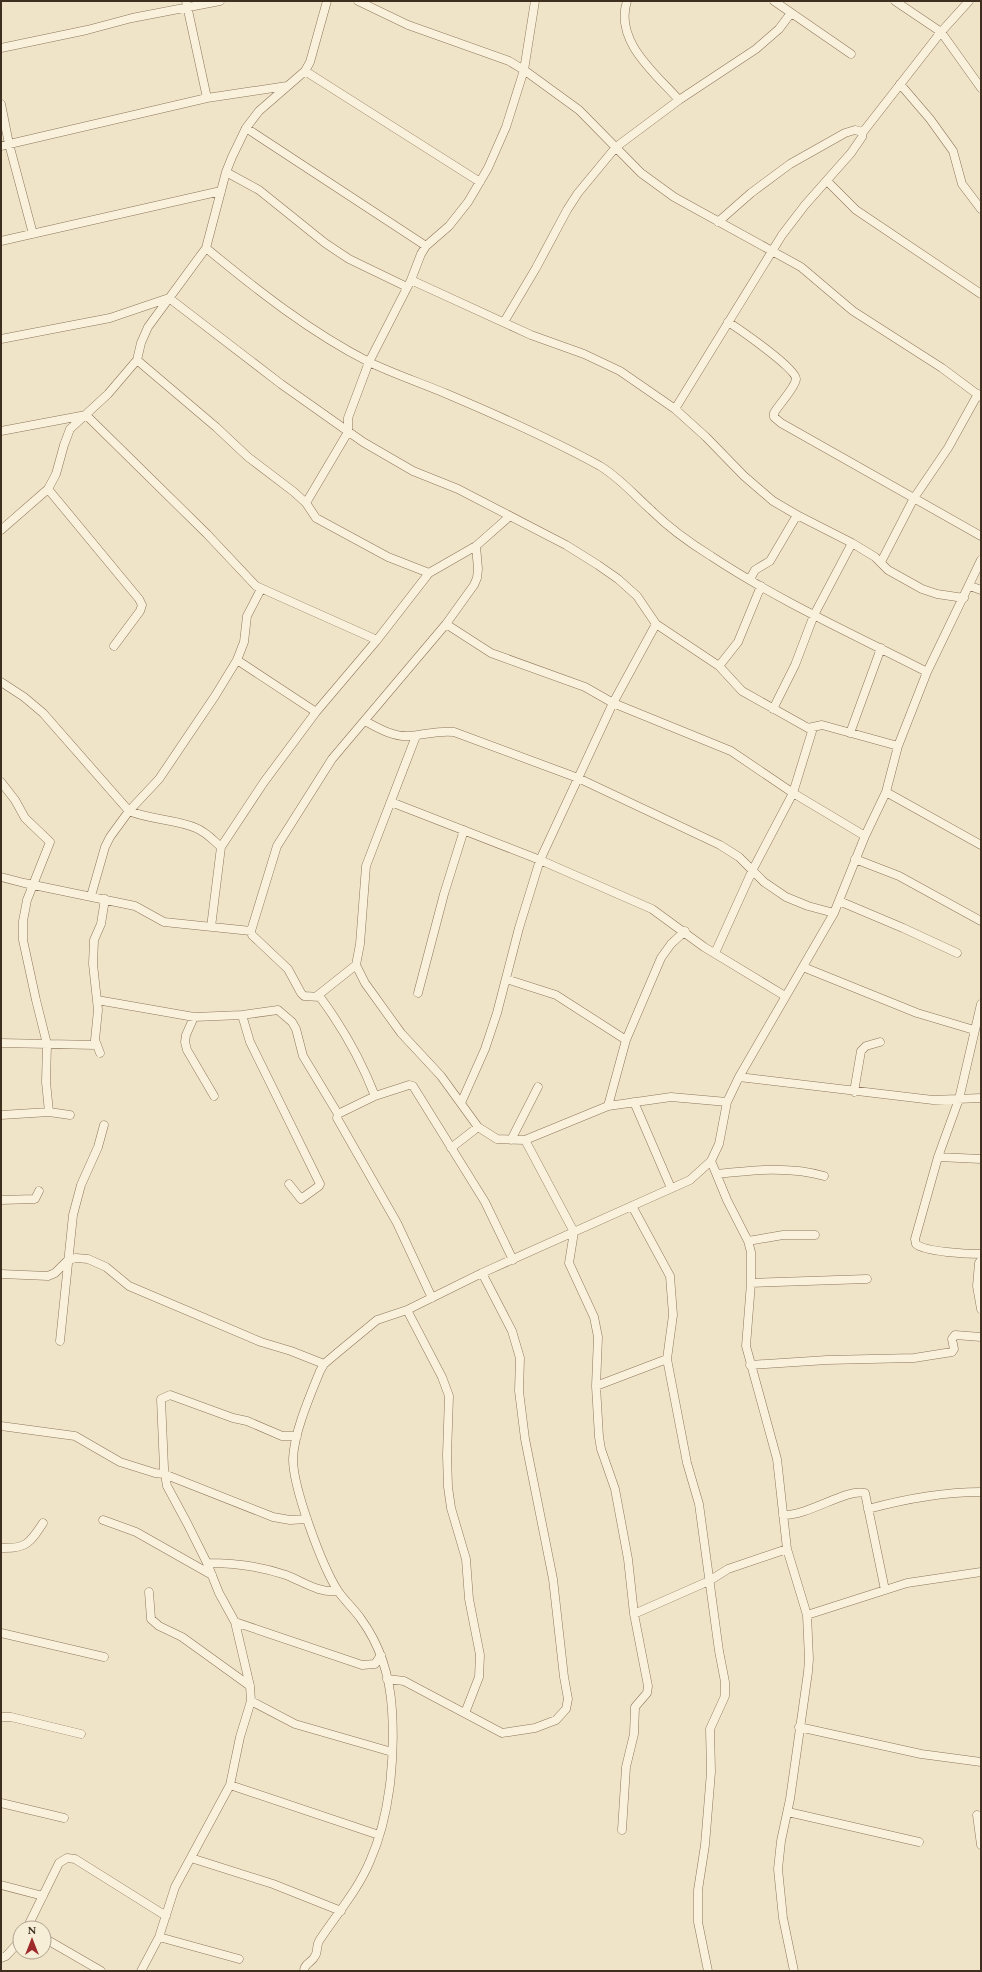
<svg xmlns="http://www.w3.org/2000/svg" width="982" height="1972" viewBox="0 0 982 1972" font-family="Spectral,serif">
<style>
.lines{fill:none;stroke-linecap:round;stroke-linejoin:round}
.street-casing{stroke:#8d765c;stroke-width:9}
.street{stroke:#faf1dc;stroke-width:8}
</style>
<rect width="100%" height="100%" fill="#f0e4c8"/>
<g class="lines">
<g class="street-casing">
<path id="street" d="M186 1 207 98
M535 1 524 70 579 110 641 173 674 197 801 267 853 311 942 368 981 397
M627 1C614 41 655 73 679 100
M774 1 851 54
M895 1 941 32 981 88
M1 48 87 30 132 18 220 1
M305 71 480 182
M900 84 930 119 953 151 962 184 981 209
M1 104 9 144 33 234
M246 128 426 246
M1 146 207 98 287 86
M226 172 259 190 325 243 349 259 407 287
M827 181 856 210 981 294
M718 222 751 193 790 164 845 133 855 130 863 132
M1 241 221 191
M206 248C257 290 310 332 369 362 394 374 421 383 447 394 499 416 551 439 600 466 620 478 634 495 651 510 669 528 690 543 711 556 779 601 855 635 927 672
M411 280 531 335 584 354 620 371 675 409 706 437 744 476 773 501 797 515 852 543 875 557 888 570 922 589 937 594 964 598
M504 322 536 268 567 210 578 193 616 147 679 100 756 49 779 29 791 13
M728 322C739 329 797 369 796 379 795 388 779 404 774 413V417L781 423 981 536
M1 339 110 318 169 298 281 384 363 442 413 471 458 489 566 545 598 565 618 579 637 596 656 624 719 666 742 691 808 728 822 725 898 746
M137 360 216 427 248 457 294 492 306 503 316 518 388 557 429 573
M675 409 782 235 805 205 851 153 862 137 863 132 941 32 969 1
M1 431 86 415 207 534 256 586 377 640
M48 489 139 599 142 605 140 611 114 646
M306 503 348 432V418L369 362 411 280 421 254 426 246 449 226 468 202 488 168 506 127 524 70 509 61 408 25 358 1
M1 530 48 489 56 474 64 445 70 429 108 394 137 360 141 343 148 327 206 248 226 172 232 157 246 128 259 111 305 71 310 62 327 1
M881 562 914 498 948 448 978 394
M750 579 755 570 770 561 797 515
M970 586 981 590
M446 624 474 585 477 578 478 569 476 546
M237 660 316 712
M719 666 738 642 761 586
M1 682 24 697 43 713 129 811C151 820 175 819 196 828 206 832 213 840 221 847
M773 709 795 665 814 615 852 543
M365 721C378 728 393 737 409 736 425 735 438 730 454 732L578 778 720 845 739 857 764 882 786 897 808 906 834 913
M850 733 881 648
M416 736 366 866 360 944 356 965 365 983 401 1033 441 1076 478 1127 497 1139 525 1140 608 1106 671 1097 727 1102
M1 782 15 800 25 818 50 842 27 900 23 921V940L36 1000 47 1044 46 1082 49 1112
M886 792 981 845
M391 802 540 860 652 909 704 947 785 996
M855 859 899 876 981 921
M1 877 24 883 135 906 164 922 251 931
M91 896 105 847 110 837 129 811 159 779 215 696 237 660 244 642 247 616 261 589
M839 901 903 928 957 953
M211 927 221 847 264 782 316 712 377 640 429 573 476 546 510 516
M715 953 753 869 793 793 813 728
M803 967 917 1013 974 1030
M506 979 556 995 626 1040
M418 993 444 894 464 830
M317 996 356 965
M97 1000 194 1017 242 1015 278 1010 292 1022 296 1029 303 1056 338 1114
M981 1004 959 1099 938 1157 915 1239 916 1244C925 1252 968 1254 981 1254
M242 1015 250 1042 320 1184 319 1186 301 1199 289 1184
M194 1017 186 1035 185 1042 187 1050 214 1096
M1 1043 96 1045
M100 1053 95 1040 98 1010 93 964 94 940 101 924 105 899
M739 1077 933 1100 981 1098
M854 1092 861 1051 866 1046 880 1042
M375 1096C361 1060 343 1028 320 997L304 996 301 993 288 969 252 935 251 931 277 846 332 759 446 624 491 653 585 687 613 703 731 751 793 793 865 836
M634 1102 671 1188
M461 1103 485 1049 497 1013 519 928 540 860 613 703 656 624
M608 1106 626 1040 661 958 671 944 685 931
M1 1115 49 1112 70 1115
M511 1140 538 1087
M525 1140 574 1232 569 1263 594 1317 598 1337 596 1386 599 1437 601 1449 615 1489 628 1559 634 1614 648 1686 647 1693 635 1707 634 1734 626 1767 622 1830
M451 1148 478 1127
M938 1157 981 1159
M711 1161 727 1200 748 1241 751 1252V1283L746 1346 777 1459 787 1549 807 1615 809 1659 808 1672 790 1799 781 1841 778 1869 783 1918 794 1971
M717 1174C752 1170 790 1166 824 1176
M1 1200 35 1199 39 1191
M632 1206 670 1276 673 1315 667 1359 687 1463 699 1504 719 1651 725 1682V1696L710 1729 711 1772 705 1845 698 1890V1922L708 1971
M748 1241 783 1235H815
M981 1260 979 1263 977 1286 981 1309
M1 1274 48 1276 55 1273 68 1260 76 1258 88 1259 106 1267 129 1286 261 1342 291 1351 324 1364
M751 1283 867 1279
M432 1298 397 1223 337 1118 338 1114 375 1096 409 1085 413 1086 485 1202 513 1260
M407 1310 442 1377 449 1396 447 1455 448 1487 451 1508 466 1559 469 1599 480 1655 479 1677 465 1713
M60 1341 73 1215 81 1185 98 1147 104 1125
M750 1365 827 1360 914 1358 952 1352 954 1349 952 1339 955 1335 981 1337
M596 1386 667 1359
M1 1426 75 1436 120 1462 155 1473 164 1474 273 1517 290 1520 307 1519
M868 1509C905 1499 942 1492 981 1492
M783 1515C808 1516 847 1488 865 1493L885 1590
M103 1520 136 1532 212 1575
M1 1548C26 1549 30 1543 43 1523
M207 1563C235 1563 260 1566 286 1575 304 1582 318 1593 338 1591
M149 1592 151 1619 159 1626 182 1637 250 1686
M634 1614 709 1581 728 1569 787 1549
M807 1615 907 1583 981 1572
M235 1622 362 1665 375 1664 381 1655
M1 1633 104 1657
M387 1679 404 1681 502 1733 535 1728 556 1720 566 1709 568 1699 564 1677 553 1579 525 1439 519 1391 520 1358 512 1331 482 1273
M251 1701 295 1724 392 1752
M1 1717H11L81 1734
M799 1727 921 1754 981 1762
M230 1785 379 1835
M1 1803 64 1818
M788 1812 919 1842
M977 1815 981 1845
M191 1858 273 1884 341 1911
M1 1885 43 1896
M27 1928 59 1863 67 1858 75 1859 166 1916
M159 1937 239 1959
M44 1938 101 1971
M1 1958 6 1956 20 1941
M141 1971 159 1937 175 1887 230 1785 240 1737 251 1701 250 1686 235 1622 219 1593 207 1563 187 1523 167 1486 164 1468 161 1399 170 1395 233 1418 247 1421 282 1436H297
M304 1971C304 1963 312 1963 315 1956 318 1952 316 1946 319 1941 336 1915 358 1890 370 1861 390 1816 395 1759 392 1710 390 1678 380 1645 361 1619 354 1609 345 1601 338 1591 322 1566 293 1488 293 1459 294 1432 310 1396 320 1371L324 1364 337 1353 377 1320 407 1310 482 1273 690 1180 711 1161 719 1144 727 1102 739 1077 834 913 865 836 886 792 898 746 927 672 981 560"/>
</g>
<use href="#street" class="street"/>
</g>
<rect width="982" height="1972" fill="none" stroke="#3d2e20" stroke-width="4"/>
<g transform="translate(32 1940)"><circle r="19" fill="#f7eed8" stroke="#ada18e"/>
<path d="M0-3L7 15L0 10L-7 15Z" fill="#9e2a2b"/>
<text y="-6" font-size="11" font-weight="bold" text-anchor="middle" fill="#3d2e20">N</text>
</g>
</svg>
